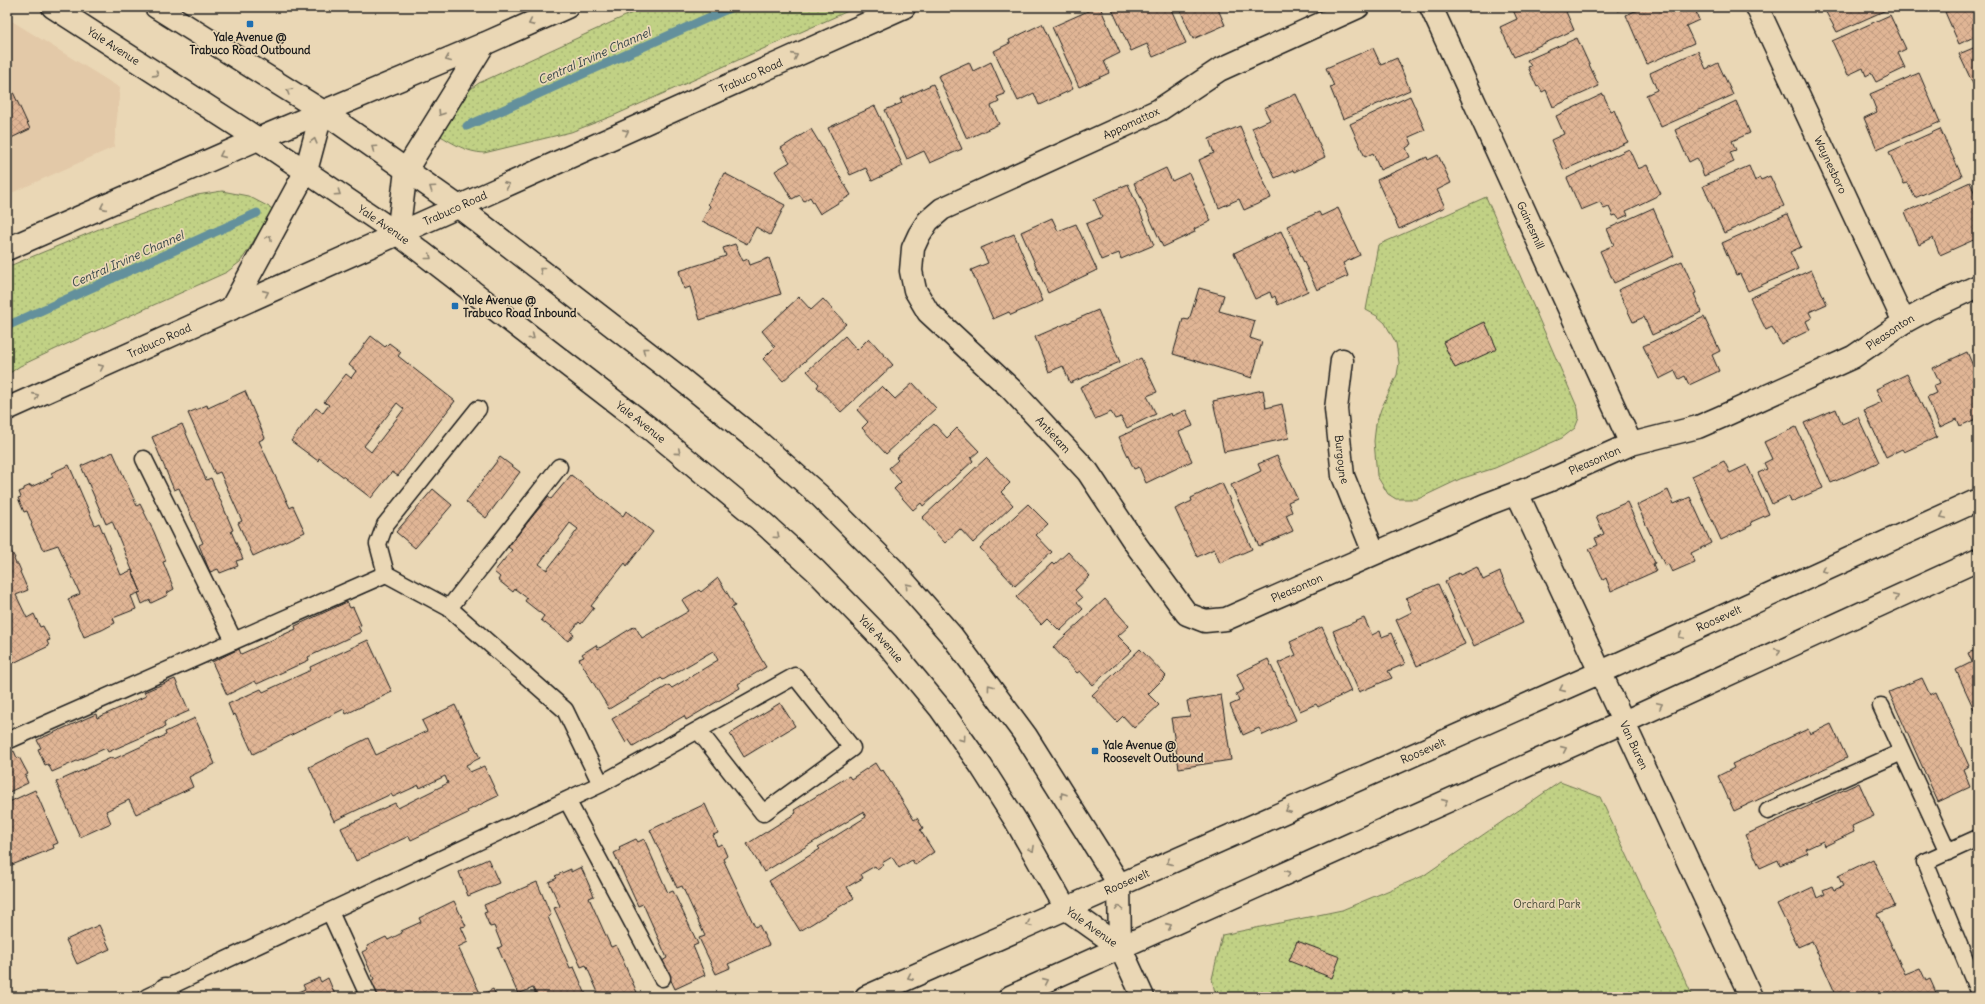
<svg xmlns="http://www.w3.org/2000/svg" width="1985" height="1004" viewBox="0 0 1985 1004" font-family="Delius,sans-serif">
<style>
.built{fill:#e3c9a8}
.grass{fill:url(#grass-dots);stroke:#6e7650}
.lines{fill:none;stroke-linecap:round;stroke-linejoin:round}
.stream{stroke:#63909c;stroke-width:9}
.building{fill:url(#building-cross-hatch);stroke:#1c1c1c;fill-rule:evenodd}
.lane-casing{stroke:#1c1c1c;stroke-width:19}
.street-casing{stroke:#1c1c1c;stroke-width:25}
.secondary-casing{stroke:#1c1c1c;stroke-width:25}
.lane{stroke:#ead7b5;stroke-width:16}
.street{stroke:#ead7b5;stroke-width:22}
.secondary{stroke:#ead7b5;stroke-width:22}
.oneway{stroke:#8d8370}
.poi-dot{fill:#1f6fb2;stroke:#ead7b5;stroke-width:1.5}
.labels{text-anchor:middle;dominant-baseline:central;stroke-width:3.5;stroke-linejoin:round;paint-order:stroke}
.poi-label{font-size:11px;font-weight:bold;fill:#1c1c1c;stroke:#ead7b5;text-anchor:start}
.street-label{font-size:11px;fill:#1c1c1c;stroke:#ead7b5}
.park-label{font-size:11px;fill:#454936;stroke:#ead7b5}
.water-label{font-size:12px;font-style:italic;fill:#344347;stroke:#ead7b5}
</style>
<defs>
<pattern id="grass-dots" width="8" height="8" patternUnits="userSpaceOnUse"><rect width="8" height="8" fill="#c1d185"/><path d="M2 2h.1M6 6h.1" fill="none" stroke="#a5b372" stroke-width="1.8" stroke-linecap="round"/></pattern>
<pattern id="building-cross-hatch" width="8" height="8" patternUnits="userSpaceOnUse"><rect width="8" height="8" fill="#e0b595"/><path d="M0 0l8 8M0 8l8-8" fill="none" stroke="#c09b80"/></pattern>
</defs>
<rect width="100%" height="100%" fill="#ead7b5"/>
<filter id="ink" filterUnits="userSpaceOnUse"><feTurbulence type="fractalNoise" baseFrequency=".025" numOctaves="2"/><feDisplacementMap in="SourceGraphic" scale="8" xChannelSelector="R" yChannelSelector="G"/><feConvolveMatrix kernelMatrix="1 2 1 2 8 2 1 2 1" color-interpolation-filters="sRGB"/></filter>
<g filter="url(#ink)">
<path class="built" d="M7 18 120 88 114 147 7 195Z"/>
<path class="grass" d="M645 7H857L615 115 571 132 484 153C466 152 454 144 439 135L465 93 479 83Z
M222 191 248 196 273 209 247 252 240 262 227 272 58 348 20 366 7 375V267L99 229 197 195Z
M1486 197 1578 409 1579 418 1575 428 1562 438 1495 468 1460 479 1418 499H1396L1388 494 1377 476 1374 441 1376 424 1381 409 1397 375 1399 363 1396 343 1385 323 1377 316 1366 310 1378 245Z
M1560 782 1600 797 1693 997H1216L1212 979 1222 935 1342 910 1423 876Z"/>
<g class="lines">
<path class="stream" d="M467 126 732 7
M7 326 257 213"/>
</g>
<path class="building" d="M1097 7H1100L1120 53 1104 61 1109 73 1079 87 1052 27Z
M1111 7H1170L1186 43 1153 57 1147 44 1131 51Z
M1179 7H1217L1225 25 1193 39Z
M1245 7H1262L1248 13Z
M1520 7H1564L1574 30 1514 57 1500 27 1517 19 1513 10Z
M1616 7H1626L1618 11Z
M1644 7H1694L1699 20 1686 26 1694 43 1647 64 1626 15Z
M1823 7H1884L1886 10 1837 32Z
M1952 7H1978V35L1959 44 1945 12 1953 9Z
M1890 15 1906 49 1898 53 1905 68 1876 82 1871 73 1866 76 1863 68 1848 75 1832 41Z
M1042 24 1073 89 1039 105 1034 93 1018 101 994 51 1010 43 1009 40Z
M1577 38 1599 86 1553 107 1546 90 1542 92 1539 86 1537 87 1528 67 1531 66 1527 60Z
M1978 46V87L1976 83 1973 84 1959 54Z
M1373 48 1381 65 1397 58 1410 90 1343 119 1330 87 1334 86 1326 68Z
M1698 51 1706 69 1718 63 1733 95 1661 127 1646 95 1657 90 1650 73Z
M969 62 973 71 991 62 1005 94 997 97 999 102 991 106 999 124 967 139 938 76Z
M1919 73 1940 122 1877 149 1864 118 1877 112 1870 94Z
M7 79 30 129 7 140Z
M933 84 962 149 930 163 924 151 907 159 885 110 902 103 900 99Z
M1296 94 1325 157 1294 172 1293 170 1275 178 1252 128 1270 120 1264 108Z
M1603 94 1611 111 1614 110 1628 142 1564 170 1551 140 1564 134 1556 116Z
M1410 96 1425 130 1409 137 1412 144 1406 148 1410 157 1380 170 1373 153 1365 157 1350 124Z
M1736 101 1750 133 1732 141 1736 150 1730 152 1734 162 1704 176 1697 158 1689 162 1675 130Z
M875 106 903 166 872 181 866 168 850 175 828 128Z
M1240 126 1271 198 1244 210 1239 199 1219 208 1199 160 1214 153 1209 139Z
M811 129 851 195 820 214 810 197 804 201 800 195 792 199 775 171 790 162 781 148Z
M1940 129 1962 176 1915 198 1908 183 1904 184 1889 152Z
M1629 149 1638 169 1647 165 1661 194 1626 211 1628 215 1619 219 1616 215 1613 216 1609 207 1604 209 1600 202 1581 210 1567 178Z
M1438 155 1451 183 1437 190 1445 207 1399 229 1377 180 1427 157 1428 160Z
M1749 166 1755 181 1760 178 1761 180 1770 176 1784 206 1724 233 1703 186Z
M1166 168 1172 181 1189 173 1211 221 1194 229 1195 232 1163 247 1134 183Z
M724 173 785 205 770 235 756 227 747 244 702 221 710 206 708 204Z
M1970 182 1978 201V238L1940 255 1933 238 1919 245 1905 212Z
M1128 184 1154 245 1121 259 1119 253 1101 260 1086 224 1102 217 1094 199Z
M1338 208 1360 255 1343 263 1348 276 1317 290 1287 226 1319 212 1321 216Z
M1653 208 1674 256 1614 283 1600 251 1614 245 1607 229Z
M1787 214 1801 247 1790 252 1798 269 1748 291 1740 274 1736 275 1722 243Z
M1052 218 1058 231 1076 224 1097 270 1048 293 1021 232Z
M1281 231 1308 291 1278 305 1275 296 1272 298 1270 292 1255 299 1234 253Z
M1014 234 1043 301 1011 315 1009 312 993 319 971 270 988 263 981 248Z
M735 244 743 261 748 259 750 265 769 258 781 294 700 320 690 287 684 289 679 271 726 256 723 248Z
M1682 261 1696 293 1694 294 1702 312 1652 335 1644 317 1633 322 1618 290Z
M1811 270 1827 304 1809 312 1812 318 1806 321 1810 330 1781 344 1772 327 1766 330 1750 298Z
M1199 288 1224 295 1219 311 1255 321 1250 338 1262 342 1252 378 1173 354 1183 319 1189 320Z
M799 297 811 310 823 299 846 324 783 381 763 359 775 347 762 331Z
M1098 310 1120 362 1070 383 1063 366 1049 372 1035 337Z
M1704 317 1720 351 1712 355 1719 371 1689 385 1685 376 1679 379 1675 371 1659 379 1643 346Z
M1485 322 1497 349 1455 368 1443 342Z
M371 336 385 347 389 343 401 352 398 356 455 401 398 476 392 472 371 498 319 458 318 461 291 441 316 408 323 413 329 405 324 402 346 374 351 378 356 371 349 365ZM397 403 404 409 371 452 364 446Z
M845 336 857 350 869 338 893 365 841 412 817 387 819 384 807 371Z
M1978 344V360L1973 349 1977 348 1975 345Z
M1967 352 1978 377V418L1960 426 1957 419 1940 427 1927 397 1936 393 1933 386 1940 383 1933 368Z
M1141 358 1157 392 1147 396 1156 414 1127 428 1121 417 1115 419 1111 412 1095 419 1080 387Z
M1907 374 1937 437 1904 452 1902 449 1886 457 1864 410 1882 402 1876 389Z
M913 383 936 408 886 454 862 428 868 422 857 410 882 386 895 399Z
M1263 390 1266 408 1282 404 1289 438 1224 452 1213 401Z
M245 391 265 438 259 441 290 508 293 506 305 532 253 556 238 523 242 521 220 472 215 474 188 413 207 405 208 408Z
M1836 409 1842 424 1858 417 1879 462 1831 483 1804 423Z
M1186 410 1193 426 1179 432 1192 461 1146 483 1139 467 1134 469 1119 437 1171 413 1172 416Z
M182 424 206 480 211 478 233 530 231 531 243 559 236 561 238 566 220 573 218 569 210 572 199 545 203 543 179 488 174 490 152 437Z
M934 424 947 438 957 428 979 451 971 458 973 461 923 506 921 503 913 510 894 489 901 482 889 468 898 460 896 458Z
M1796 427 1823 488 1791 502 1789 496 1772 504 1758 473 1767 469 1764 463 1772 459 1764 442Z
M113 452 137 506 140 504 154 532 166 561 163 562 174 589 167 593 168 595 151 603 150 600 142 604 138 593 141 592 112 521 106 524 81 466Z
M1277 456 1297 498 1288 502 1292 512 1286 515 1293 531 1259 546 1231 485 1261 471 1258 464Z
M500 457 520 472 486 518 466 502Z
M986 458 1010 483 1001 492 1013 505 973 543 960 529 945 543 922 518Z
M1724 461 1730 473 1747 465 1769 514 1751 522 1752 525 1721 540 1692 476Z
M69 465 95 525 99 523 121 575 132 570 141 592 131 596 136 609 113 618 115 623 102 630 84 637 68 599 80 594 58 545 43 550 31 525 32 524 27 511 24 512 18 498 21 497 19 492 24 490V488L31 485V487L53 477 51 473Z
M571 475 623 516 626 511 653 532 627 566 625 563 591 606 594 608 581 624 579 622 571 632 574 634 568 641 541 620 544 616 525 601 527 598 515 589 513 592 498 580 500 577 494 572 512 550 508 547 548 497 551 499ZM570 523 578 529 547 570 539 564Z
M1222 483 1252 549 1220 563 1214 549 1197 557 1175 509 1192 501 1191 498Z
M433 489 452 505 415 548 396 532Z
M1668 490 1674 504 1690 497 1711 543 1691 553 1695 562 1672 572 1668 564 1665 566 1637 505Z
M1627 502 1655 563 1653 564 1656 571 1611 591 1606 578 1603 580 1589 549 1598 545 1595 538 1604 534 1596 516Z
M1028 504 1048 524 1036 535 1052 552 1015 586 980 548Z
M7 544 15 558 14 559 16 564H18L21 571 20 572 28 590 16 595 27 618 34 614 40 627 43 626 50 640 47 641 49 646 7 666Z
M1068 552 1090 576 1075 590 1082 598 1077 602 1083 609 1060 631 1047 618 1041 624 1016 597 1052 563 1054 565Z
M1477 567 1483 580 1500 572 1523 623 1474 646 1445 582 1449 580 1448 578 1459 573 1460 575Z
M718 578 735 606 731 608 766 667 738 684 740 688 686 720 684 716 633 746 629 740 626 743 612 719 669 685 672 688 718 660 713 651 663 680 661 678 609 709 579 659 584 657 582 654 596 645 598 649 635 626 642 638 689 611 682 600 699 590 701 592Z
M1438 584 1465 644 1417 666 1396 620 1412 612 1406 598Z
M1105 599 1129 626 1118 636 1132 650 1093 685 1080 671 1077 673 1053 647Z
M347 602 350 608 353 607 361 625 358 626 361 632 308 657 309 660 257 684 255 681 227 695 212 662 239 649 241 654 296 629 295 626Z
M1364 618 1372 635 1380 631 1382 637 1392 633 1405 664 1388 671 1392 678 1359 692 1333 631Z
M1322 627 1351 691 1318 707 1316 704 1300 711 1278 663 1296 655 1290 642Z
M368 640 392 692 346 714 344 709 253 754 235 714 233 716 228 704 261 689 263 692 311 670 310 667Z
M1140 649 1166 676 1148 694 1159 705 1134 728 1123 716 1117 722 1092 695Z
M1978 649V718L1956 670 1972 662 1968 653Z
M1268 659 1296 720 1263 735 1259 728 1243 735 1230 705 1239 701 1236 694 1244 690 1237 674Z
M1922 678 1930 695 1936 692 1969 766 1963 769 1970 787 1938 802 1889 692Z
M175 679 189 711 164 722 165 727 108 752 106 748 52 772 48 764 45 765 38 749 41 748 37 740 96 714 97 718 146 696 144 692Z
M1221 695 1231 760 1179 768 1171 718 1190 716 1187 701Z
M780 703 795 726 744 757 730 734Z
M455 705 480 758 466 765 470 772 484 766 498 796 467 811 468 813 411 840 409 836 356 861 341 828 395 803 398 808 448 783 445 776 420 788 419 785 393 797 391 794 334 821 309 767 368 738 376 755 427 731 422 721Z
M195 718 215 764 189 777 193 787 136 814 129 800 106 811 111 823 80 837 56 782 113 757 114 759 166 735 165 732Z
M1831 724 1847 758 1734 811 1718 776 1734 768 1732 764 1808 729 1810 734Z
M14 751 17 758 19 757 28 774 25 776 28 783 7 793V754Z
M875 763 880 771 883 770 914 820 917 818 923 828 920 830 934 852 915 865 912 860 899 868 892 857 882 863 883 865 877 869 875 866 861 874 863 878 847 887 854 898 800 931 769 881 820 849 818 847 866 817 863 812 764 872 747 844 796 813 794 810 849 776 851 779Z
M1859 783 1874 816 1852 826 1854 832 1825 846 1823 841 1806 849 1808 853 1780 865 1778 860 1760 868 1745 835Z
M35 790 58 843 53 845 54 848 7 867V803Z
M705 804 718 833 713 835 717 846 722 844 727 856 723 859 755 927 759 925 769 945 728 964 730 968 716 974 699 938 705 936 682 886 677 888 650 830Z
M636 839 638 842 644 839 668 893 673 891 698 944 693 946 705 975 675 989 662 961 667 958 643 904 638 906 614 853 620 850 619 847Z
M488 859 499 883 468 896 459 872Z
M1873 859 1895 906 1877 914 1905 974 1920 968 1926 981 1930 979 1938 997H1837L1812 941 1798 947 1777 904 1813 887 1817 898 1825 894 1823 890 1832 886 1834 890 1843 886 1838 876Z
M581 867 594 896 589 898 611 947 616 945 639 997H600L586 965 581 967 554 908 560 906 549 882 557 878 555 876 571 869V872Z
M537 882 551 915 548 917 570 968 574 967 587 997H537L533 988 518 994 498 948 502 946 494 926 490 927 484 913 487 912 484 905Z
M454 901 466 926 461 927 468 942 458 947 481 995 493 989 497 997H376L369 982 374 979 362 952 368 949 367 946 386 937 388 940 402 933 401 931 421 922 419 918Z
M99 925 110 949 77 964 66 940Z
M1297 941 1340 957 1332 978 1289 961Z
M319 978 321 982 328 978 336 997H300L298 992 305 989 303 985Z"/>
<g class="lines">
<g class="lane-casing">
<path id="lane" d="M144 459 234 641
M386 574 378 544 385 525 478 409
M449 608 559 467
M1881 706 1948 852
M7 741 386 574 449 608 565 710 601 784 147 997
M601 784 795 676 852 748 763 813 698 730
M567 800 662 978
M1768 811 1902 752
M1978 838 1925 862 1978 991
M330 912 369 997"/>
</g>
<g class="street-casing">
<g id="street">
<path id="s1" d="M1358 7 1219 70 1159 110 942 209 928 221 919 235 913 248 911 271 915 290 928 312 1011 389 1088 472 1137 546 1187 614 1205 621 1226 619 1485 505 1548 481 1631 444 1698 427 1721 417 1853 357 1904 322 1926 310 1978 286"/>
<path id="s2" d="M1431 7 1631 444"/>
<path id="s3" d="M1757 7 1904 322"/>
<path id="s4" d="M1342 360 1336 409 1343 476 1374 553"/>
<path d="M166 989 170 997"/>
</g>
</g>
<g class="secondary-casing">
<g id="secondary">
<path id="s5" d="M53 7 258 139 398 234 649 428 760 520 815 570 887 644 940 708 981 766 1016 821 1065 908 1120 947"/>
<path d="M156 7 322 111 459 207 675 374 760 443 820 496 894 570 952 636 1026 736 1119 884 1120 947 1143 997"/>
<path d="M398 234 406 170 484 44"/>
<path d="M7 249 258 139 484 44 567 7"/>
<path d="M231 309 306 171 322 111"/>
<path id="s6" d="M7 409 904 7"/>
<path id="s7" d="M1517 493 1751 997"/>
<path id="s8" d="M866 997 1601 672 1978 500"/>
<path d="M1010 997 1624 722 1978 560"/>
</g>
</g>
<use href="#lane" class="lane"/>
<use href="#street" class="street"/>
<use href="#secondary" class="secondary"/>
</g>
<defs><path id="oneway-chevron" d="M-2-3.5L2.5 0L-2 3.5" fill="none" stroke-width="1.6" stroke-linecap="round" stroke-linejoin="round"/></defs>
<g class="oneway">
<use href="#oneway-chevron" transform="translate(531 23) rotate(156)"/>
<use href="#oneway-chevron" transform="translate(795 56) rotate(-24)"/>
<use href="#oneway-chevron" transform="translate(448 59) rotate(157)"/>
<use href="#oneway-chevron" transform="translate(156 74) rotate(33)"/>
<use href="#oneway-chevron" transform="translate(289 91) rotate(-148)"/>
<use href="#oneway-chevron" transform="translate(441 113) rotate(122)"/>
<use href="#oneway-chevron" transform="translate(626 132) rotate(-24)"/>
<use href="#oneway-chevron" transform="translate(314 141) rotate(-75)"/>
<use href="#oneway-chevron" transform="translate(374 148) rotate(-145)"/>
<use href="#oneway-chevron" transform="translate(222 155) rotate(156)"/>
<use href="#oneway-chevron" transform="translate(507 185) rotate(-24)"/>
<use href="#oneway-chevron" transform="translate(432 188) rotate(-145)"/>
<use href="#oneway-chevron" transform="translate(338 193) rotate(34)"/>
<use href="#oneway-chevron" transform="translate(103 207) rotate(156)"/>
<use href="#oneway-chevron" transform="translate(269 238) rotate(-62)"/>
<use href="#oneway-chevron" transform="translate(429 257) rotate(38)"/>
<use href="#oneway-chevron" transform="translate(542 270) rotate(-142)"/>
<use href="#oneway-chevron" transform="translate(266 293) rotate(-24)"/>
<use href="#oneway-chevron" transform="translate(532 337) rotate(38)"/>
<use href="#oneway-chevron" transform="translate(645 350) rotate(-142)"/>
<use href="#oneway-chevron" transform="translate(101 367) rotate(-24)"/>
<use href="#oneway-chevron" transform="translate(36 396) rotate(-24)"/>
<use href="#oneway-chevron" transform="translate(678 452) rotate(40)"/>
<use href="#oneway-chevron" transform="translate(1943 516) rotate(155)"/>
<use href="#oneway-chevron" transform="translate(777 536) rotate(42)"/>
<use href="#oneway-chevron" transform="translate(1824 570) rotate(155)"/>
<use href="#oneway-chevron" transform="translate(908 586) rotate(-131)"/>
<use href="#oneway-chevron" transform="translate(1896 597) rotate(-25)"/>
<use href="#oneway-chevron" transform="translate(1681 636) rotate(155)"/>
<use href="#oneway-chevron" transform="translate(1778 651) rotate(-25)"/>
<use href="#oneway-chevron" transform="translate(990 687) rotate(-127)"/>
<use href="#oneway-chevron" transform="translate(1562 689) rotate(156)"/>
<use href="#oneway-chevron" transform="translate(1660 705) rotate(-25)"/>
<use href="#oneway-chevron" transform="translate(963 739) rotate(55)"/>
<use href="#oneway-chevron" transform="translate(1564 749) rotate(-24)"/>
<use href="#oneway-chevron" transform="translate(1063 795) rotate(-122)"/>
<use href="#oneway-chevron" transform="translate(1445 802) rotate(-24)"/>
<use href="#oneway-chevron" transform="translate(1288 810) rotate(156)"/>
<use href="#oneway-chevron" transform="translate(1032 849) rotate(61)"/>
<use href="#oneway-chevron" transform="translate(1169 862) rotate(156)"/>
<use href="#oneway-chevron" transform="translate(1288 873) rotate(-24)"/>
<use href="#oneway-chevron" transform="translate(1119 908) rotate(-92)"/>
<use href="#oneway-chevron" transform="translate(1029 924) rotate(156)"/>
<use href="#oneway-chevron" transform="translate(1169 926) rotate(-24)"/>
<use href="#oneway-chevron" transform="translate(910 977) rotate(156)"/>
<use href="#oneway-chevron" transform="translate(1046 981) rotate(-24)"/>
</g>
</g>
<g class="poi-dot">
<rect x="246" y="20" width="8" height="8" rx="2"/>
<rect x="451" y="302" width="8" height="8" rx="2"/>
<rect x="1091" y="747" width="8" height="8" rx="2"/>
</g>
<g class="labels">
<g class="poi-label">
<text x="250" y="37" text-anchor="middle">Yale Avenue @<tspan x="250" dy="13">Trabuco Road Outbound</tspan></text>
<text x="463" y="300">Yale Avenue @<tspan x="463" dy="13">Trabuco Road Inbound</tspan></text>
<text x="1103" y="745">Yale Avenue @<tspan x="1103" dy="13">Roosevelt Outbound</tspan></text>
</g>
<g class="street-label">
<text stroke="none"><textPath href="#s5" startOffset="72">Yale Avenue</textPath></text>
<text stroke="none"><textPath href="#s6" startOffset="815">Trabuco Road</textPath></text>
<text transform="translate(1131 123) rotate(-25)">Appomattox</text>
<text stroke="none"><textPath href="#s3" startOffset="174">Waynesboro</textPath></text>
<text stroke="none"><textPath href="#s6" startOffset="491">Trabuco Road</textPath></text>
<text stroke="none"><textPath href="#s5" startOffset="396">Yale Avenue</textPath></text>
<text stroke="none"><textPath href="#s2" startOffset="240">Gainesmill</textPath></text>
<text stroke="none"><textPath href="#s1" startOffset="1746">Pleasonton</textPath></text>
<text stroke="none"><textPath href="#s6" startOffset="167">Trabuco Road</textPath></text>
<text stroke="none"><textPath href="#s5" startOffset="720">Yale Avenue</textPath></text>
<text stroke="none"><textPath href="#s1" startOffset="756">Antietam</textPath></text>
<text stroke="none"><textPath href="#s4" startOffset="100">Burgoyne</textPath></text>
<text stroke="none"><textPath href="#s1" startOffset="1422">Pleasonton</textPath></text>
<text stroke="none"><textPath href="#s1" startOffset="1098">Pleasonton</textPath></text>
<text stroke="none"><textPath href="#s8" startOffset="933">Roosevelt</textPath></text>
<text stroke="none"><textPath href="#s5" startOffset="1044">Yale Avenue</textPath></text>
<text stroke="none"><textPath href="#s7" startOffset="278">Van Buren</textPath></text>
<text stroke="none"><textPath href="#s8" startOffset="609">Roosevelt</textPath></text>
<text stroke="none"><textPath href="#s8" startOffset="285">Roosevelt</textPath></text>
<text stroke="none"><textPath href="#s5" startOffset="1404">Yale Avenue</textPath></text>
</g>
<g class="park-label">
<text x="1547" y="904">Orchard Park</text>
</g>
<g class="water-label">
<text transform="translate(594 56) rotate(-24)">Central Irvine Channel</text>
<text transform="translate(127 259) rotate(-24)">Central Irvine Channel</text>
</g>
</g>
<rect width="1985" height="1004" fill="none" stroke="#ead7b5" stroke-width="24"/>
<rect x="12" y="12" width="1961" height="980" fill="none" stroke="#1c1c1c" stroke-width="1.5" filter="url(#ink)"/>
</svg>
